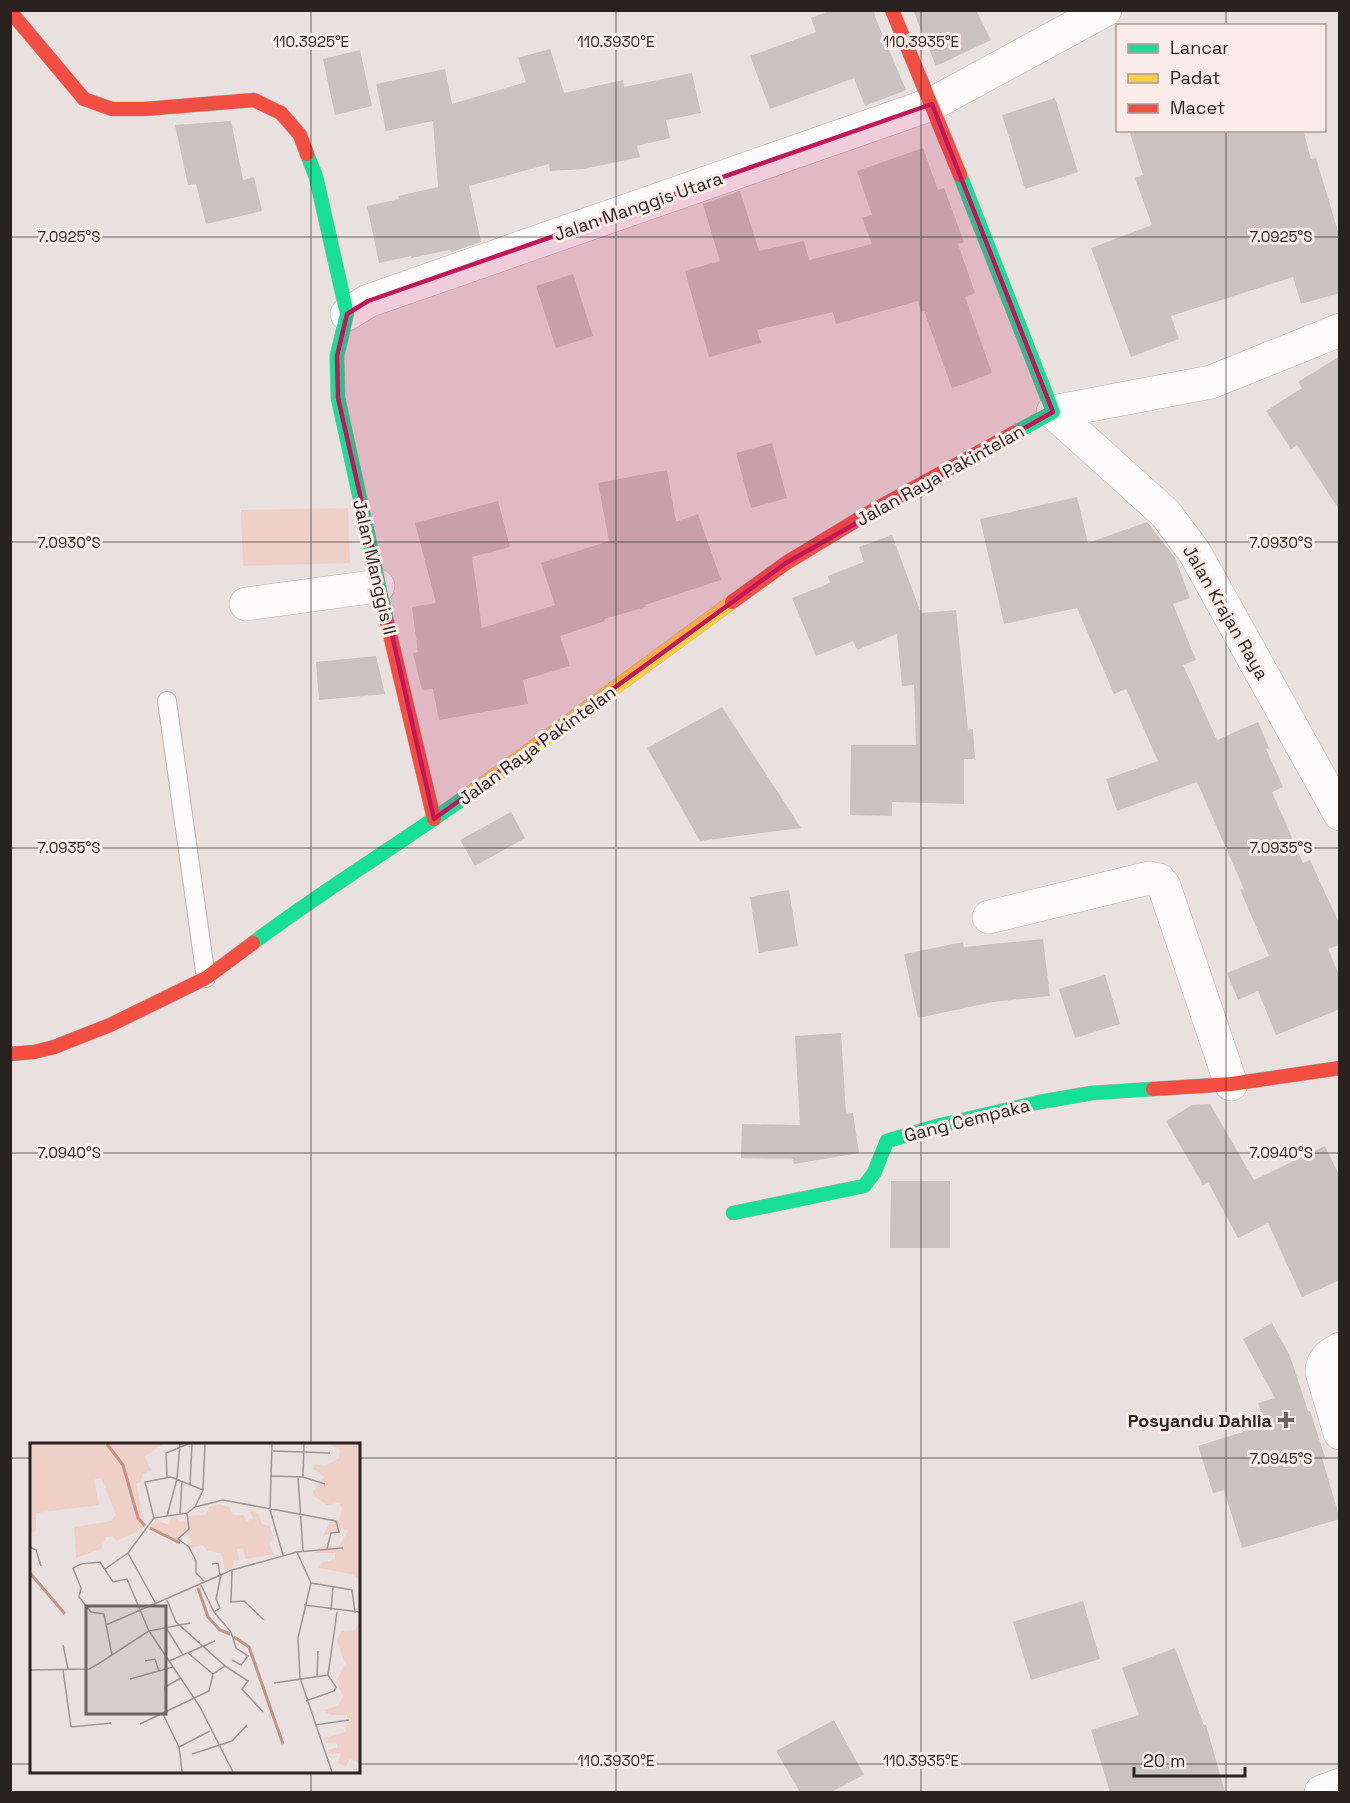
<svg xmlns="http://www.w3.org/2000/svg" width="1350" height="1803" viewBox="0 0 1350 1803" font-family="'Space Grotesk',sans-serif">
<style>
.green{fill:#efd0c7}
.building{fill:#c9c2c1}
.lines{fill:none;stroke-linecap:round;stroke-linejoin:round}
.lane-casing{stroke:#b9b3b2;stroke-width:20}
.street-casing{stroke:#b9b3b2;stroke-width:34}
.fast-casing{stroke:#b9b3b2;stroke-width:15}
.slow-casing{stroke:#b9b3b2;stroke-width:15}
.jam-casing{stroke:#b9b3b2;stroke-width:15}
.lane{stroke:#fcfafa;stroke-width:18}
.street{stroke:#fcfafa;stroke-width:33}
.fast{stroke:#16e098;stroke-width:14}
.slow{stroke:#ffcf43;stroke-width:14}
.jam{stroke:#f24e42;stroke-width:14}
.marked{fill:#c2185b;fill-opacity:0.2;stroke:#c2185b;stroke-width:4.5;stroke-linejoin:round}
.ticks{fill:none;stroke:#282321;stroke-width:1.5;stroke-opacity:0.45}
.poi-dot{fill:#6c6664;stroke:#fbece8;stroke-width:2}
.labels{text-anchor:middle;dominant-baseline:central;stroke-width:6;stroke-linejoin:round;paint-order:stroke}
.street-label{font-size:18px;fill:#282321;stroke:#fbece8}
.poi-label{font-size:18px;font-weight:bold;fill:#282321;stroke:#fbece8;text-anchor:end}
.inset-river{fill:none;stroke:#c29387;stroke-width:3}
.inset-road{fill:none;stroke:#9c9593;stroke-width:1.5}
.view{fill:#6c6664;fill-opacity:0.15;stroke:#6c6664;stroke-width:3}
.inset-edge{fill:none;stroke:#282321;stroke-width:3}
.ticks-label{font-size:15px;text-anchor:middle;fill:#282321;stroke:#fbece8;stroke-width:6;stroke-linejoin:round;paint-order:stroke}
</style>
<rect width="100%" height="100%" fill="#e9e1df"/>
<path class="green" d="M348 508 350 563 243 566 241 510Z"/>
<path class="building" d="M831 10H874L875 17 906 90 865 106 854 78 770 109 750 56 816 32 811 18Z
M913 10H976L991 40 936 66Z
M550 49 564 93 623 80 624 87 692 73 701 113 666 120 670 138 637 146 640 157 584 169 550 171 549 164 469 186 481 242 451 252 450 250 411 258V256L379 263 367 206 399 199 398 196 438 187 433 121 386 131 376 84 445 69 452 104 526 82 518 58Z
M360 50 372 106 335 115 323 59Z
M1055 98 1078 172 1025 189 1002 115Z
M231 121 243 180 254 177 262 211 206 224 196 184 188 185 175 125Z
M1129 130H1303L1311 159 1316 158 1340 238V293L1301 304 1293 277 1171 316 1179 339 1131 357 1091 248 1152 225 1135 178 1143 175Z
M923 148 938 190 944 188 964 242 958 244 975 293 965 297 992 373 952 388 924 311 921 312 918 301 836 324 833 312 757 330 761 343 709 357 685 271 720 261 703 204 740 191 759 251 804 241 809 260 872 244 862 218 872 215 857 171Z
M573 274 593 336 556 348 536 286Z
M1340 356V511L1297 445 1291 449 1266 411 1302 388 1298 382Z
M772 443 787 498 751 508 736 453Z
M667 470 676 522 698 514 721 580 645 605 646 607 604 619 605 621 560 636 570 666 523 680 528 704 439 720 433 689 422 690 413 653 418 652 412 607 436 603 415 523 498 501 510 547 472 557 482 628 555 605 541 563 609 541 598 483Z
M1077 497 1088 543 1147 522 1175 558 1190 598 1173 604 1196 660 1183 665 1217 740 1258 722 1269 748 1266 749 1283 787 1272 792 1303 863 1310 860 1340 925V945L1328 949 1340 977V1009L1276 1035 1258 991 1238 1000 1227 973 1269 956 1240 890 1244 889 1197 782 1117 811 1106 779 1158 761 1126 689 1114 694 1077 608 1004 624 980 519Z
M892 535 921 613 956 610 968 730 973 729 975 759H964V804L892 802V816L850 815 851 745H916L914 685 902 686 897 634 857 650 853 641 816 656 792 598 830 583 828 576 864 562 859 547Z
M376 656 385 694 319 700 316 662Z
M722 707 792 814 801 828 700 841 647 748Z
M511 812 525 838 475 866 460 840Z
M789 890 798 946 759 953 750 897Z
M1043 939 1050 996 993 1002 918 1018 904 954 963 942 964 947Z
M1105 975 1120 1024 1075 1038 1059 989Z
M841 1033 846 1114 853 1113 859 1153 794 1164 793 1159 741 1158 742 1124 800 1125 795 1036Z
M1210 1104 1254 1180 1325 1146 1340 1177V1280L1302 1297 1268 1223 1238 1238 1208 1182 1203 1185 1166 1121 1192 1105Z
M891 1181H950V1248H890Z
M1272 1323 1290 1356 1308 1411H1310L1325 1457 1322 1458 1340 1519 1242 1548 1224 1490 1213 1493 1198 1446 1265 1425 1258 1403 1275 1398 1243 1339Z
M1083 1601 1100 1659 1031 1680 1013 1622Z
M1175 1648 1204 1725H1206L1225 1792H1110L1091 1730 1139 1715 1122 1668Z
M834 1720 864 1775 831 1792H800L776 1751Z"/>
<g class="lines">
<g class="lane-casing">
<path id="lane" d="M167 701 206 978"/>
</g>
<g class="street-casing">
<path id="street" d="M347 314 368 301 932 104 1105 10
M1053 412 1166 514 1195 553 1340 814
M1053 412 1211 382 1340 330
M246 604 378 586
M989 917 1149 878 1159 880 1164 886 1231 1084
M1340 1349C1330 1355 1322 1359 1322 1372L1340 1433
M1321 1792 1340 1785"/>
</g>
<g class="fast-casing">
<path id="fast" d="M307 154 316 177 347 314 337 356 338 398 387 622
M960 175 1053 412 1014 433
M253 943C323 890 400 844 472 792
M733 1213 864 1186 874 1173 887 1141 937 1126 1040 1102 1092 1093 1153 1089"/>
</g>
<g class="slow-casing">
<path id="slow" d="M472 792 732 602"/>
</g>
<g class="jam-casing">
<path id="jam" d="M892 10 960 175
M10 11 84 99 112 109H144L254 100 281 113 300 135 307 154
M732 602 786 563 867 514 1014 433
M387 622 434 819
M10 1054 34 1052 54 1047 110 1025 206 978 253 943
M1153 1089 1231 1084 1340 1068"/>
</g>
<use href="#lane" class="lane"/>
<use href="#street" class="street"/>
<use href="#fast" class="fast"/>
<use href="#slow" class="slow"/>
<use href="#jam" class="jam"/>
</g>
<path class="marked" d="M932 104 1053 412 786 563 434 819 338 398 337 356 347 314 368 301Z"/>
<path class="ticks" d="M311 10V1444M616 10V1792M921 10V1792M1226 10V26M1226 130V1792M10 237H1340M10 542H1340M10 848H1340M10 1153H1340M10 1458H32M358 1458H1340M10 1764H32M358 1764H1340M311 1772V1792"/>
<path class="poi-dot" d="M1283 1411h6v6h6v6h-6v6h-6v-6h-6v-6h6z"/>
<g class="labels">
<g class="street-label">
<text transform="translate(638 206) rotate(-19)">Jalan Manggis Utara</text>
<text transform="translate(940 475) rotate(-29)">Jalan Raya Pakintelan</text>
<text transform="translate(375 567) rotate(77)">Jalan Manggis II</text>
<text transform="translate(1226 612) rotate(60)">Jalan Krajan Raya</text>
<text transform="translate(537 745) rotate(-36)">Jalan Raya Pakintelan</text>
<text transform="translate(967 1120) rotate(-14)">Gang Cempaka</text>
</g>
<g class="poi-label">
<text x="1272" y="1420">Posyandu Dahlia</text>
</g>
</g>
<g transform="translate(30 1443)">
<rect width="330" height="330" fill="#e9e1df"/>
<path d="M0 1H133L115 13 121 28 113 30 111 39 106 41 115 81 111 87 86 98 83 93 76 94 71 106 46 115 44 84 81 78 86 72 71 35 64 37 69 62 6 70V88L0 90ZM298 1H330V145L328 136 321 131 289 125 291 120 305 116V110H283L294 102 309 103 318 88 311 85 292 94 300 79 309 77 312 65 309 60 297 62 284 53 283 48 294 34 283 26 285 21 295 23 309 15 310 6ZM189 61 199 64 203 72H213L217 78 223 76 220 67 228 70 232 81 240 83 244 96 239 100 244 112 216 116 213 105 207 106 209 117 203 118 204 125 195 128 191 110 177 108 172 102 161 105 158 101 162 98 154 89 147 98 132 93 120 84 126 77 139 82 141 75 147 74 149 79 155 78V73L176 72 179 64ZM330 180V321L320 316 316 323 308 320 311 310 299 311 298 307 307 304 306 299 296 300 294 295 316 289 317 272H300L294 267 308 263 313 253 306 239 315 221 307 197 311 188 324 187Z" fill="#efd0c7"/>
<path class="inset-river" d="M77 1 93 22 108 75 115 83M120 85 150 100M0 130 35 171M168 145 178 174 190 187 200 191M204 194 219 204 253 301"/>
<path class="inset-road" d="M242 1 240 67 253 112M243 8 300 10M241 33 273 34 274 1M268 34 273 108M273 34 295 41M137 35 136 10 158 1M147 36 150 1M160 41 162 1M165 64 193 57 306 78 309 89 301 90 297 106M157 70 159 86 148 96 159 104 166 118V130L175 139M150 71 152 38M137 73 147 36M124 75 157 70 165 64 173 47 175 1M124 75 115 39 141 34 173 47M0 104 6 107 11 123M267 109 281 140 268 195 270 235 302 329M98 110 126 161M182 121 188 120 190 132M75 126 98 110 124 75M202 127 201 159 214 158 234 177M281 140 322 147 325 170M171 142 184 169 190 165 186 156 191 132M274 162 330 169M301 167 303 144M184 169 201 189 206 205 218 213 211 222 202 217M76 182 202 127 267 109 313 105M135 183 153 212M119 188 170 264 203 329M119 188 160 180M33 202 38 226M158 210 183 231M115 218 125 216 129 228M139 218 185 198M195 223 218 238 212 246 233 269M0 227 59 226 68 221 119 188 97 136 83 139 70 119 51 121 43 125 51 145 49 154 61 169 74 171 82 212M33 227 41 284 81 280M287 234 288 208M100 236 143 224M244 240 298 232 307 169M136 251 135 244 151 235M276 258 304 248 306 244 298 232M133 271 149 304 152 329M110 281 179 248 183 231 195 223 146 179 137 157M285 282 319 277M149 304 180 288M162 311 202 298 217 282"/>
<path class="view" d="M56 163H136V271H56Z"/>
<rect width="330" height="330" class="inset-edge"/>
</g>
<g class="ticks-label">
<text x="311" y="47">110.3925°E</text>
<text x="616" y="47">110.3930°E</text>
<text x="921" y="47">110.3935°E</text>
<text x="69" y="242">7.0925°S</text>
<text x="1281" y="242">7.0925°S</text>
<text x="69" y="548">7.0930°S</text>
<text x="1281" y="548">7.0930°S</text>
<text x="69" y="853">7.0935°S</text>
<text x="1281" y="853">7.0935°S</text>
<text x="69" y="1158">7.0940°S</text>
<text x="1281" y="1158">7.0940°S</text>
<text x="1281" y="1464">7.0945°S</text>
<text x="616" y="1766">110.3930°E</text>
<text x="921" y="1766">110.3935°E</text>
</g>
<rect width="1350" height="1803" fill="none" stroke="#282321" stroke-width="24"/>
<rect x="1116" y="24" width="210" height="108" fill="#fbece8" stroke="#a79c98" stroke-width="1.5"/>
<rect x="1128" y="44" width="30" height="9" fill="#16e098" stroke="#a79c98" stroke-width="1.5"/>
<text x="1170" y="54" font-size="18" fill="#282321">Lancar</text>
<rect x="1128" y="74" width="30" height="9" fill="#ffcf43" stroke="#a79c98" stroke-width="1.5"/>
<text x="1170" y="84" font-size="18" fill="#282321">Padat</text>
<rect x="1128" y="104" width="30" height="9" fill="#f24e42" stroke="#a79c98" stroke-width="1.5"/>
<text x="1170" y="114" font-size="18" fill="#282321">Macet</text>
<path d="M1134 1767v9h111v-9" fill="none" stroke="#282321" stroke-width="3"/>
<text x="1143" y="1767" font-size="18" fill="#282321" stroke="#fbece8" stroke-width="4.5" paint-order="stroke">20 m</text>
</svg>
